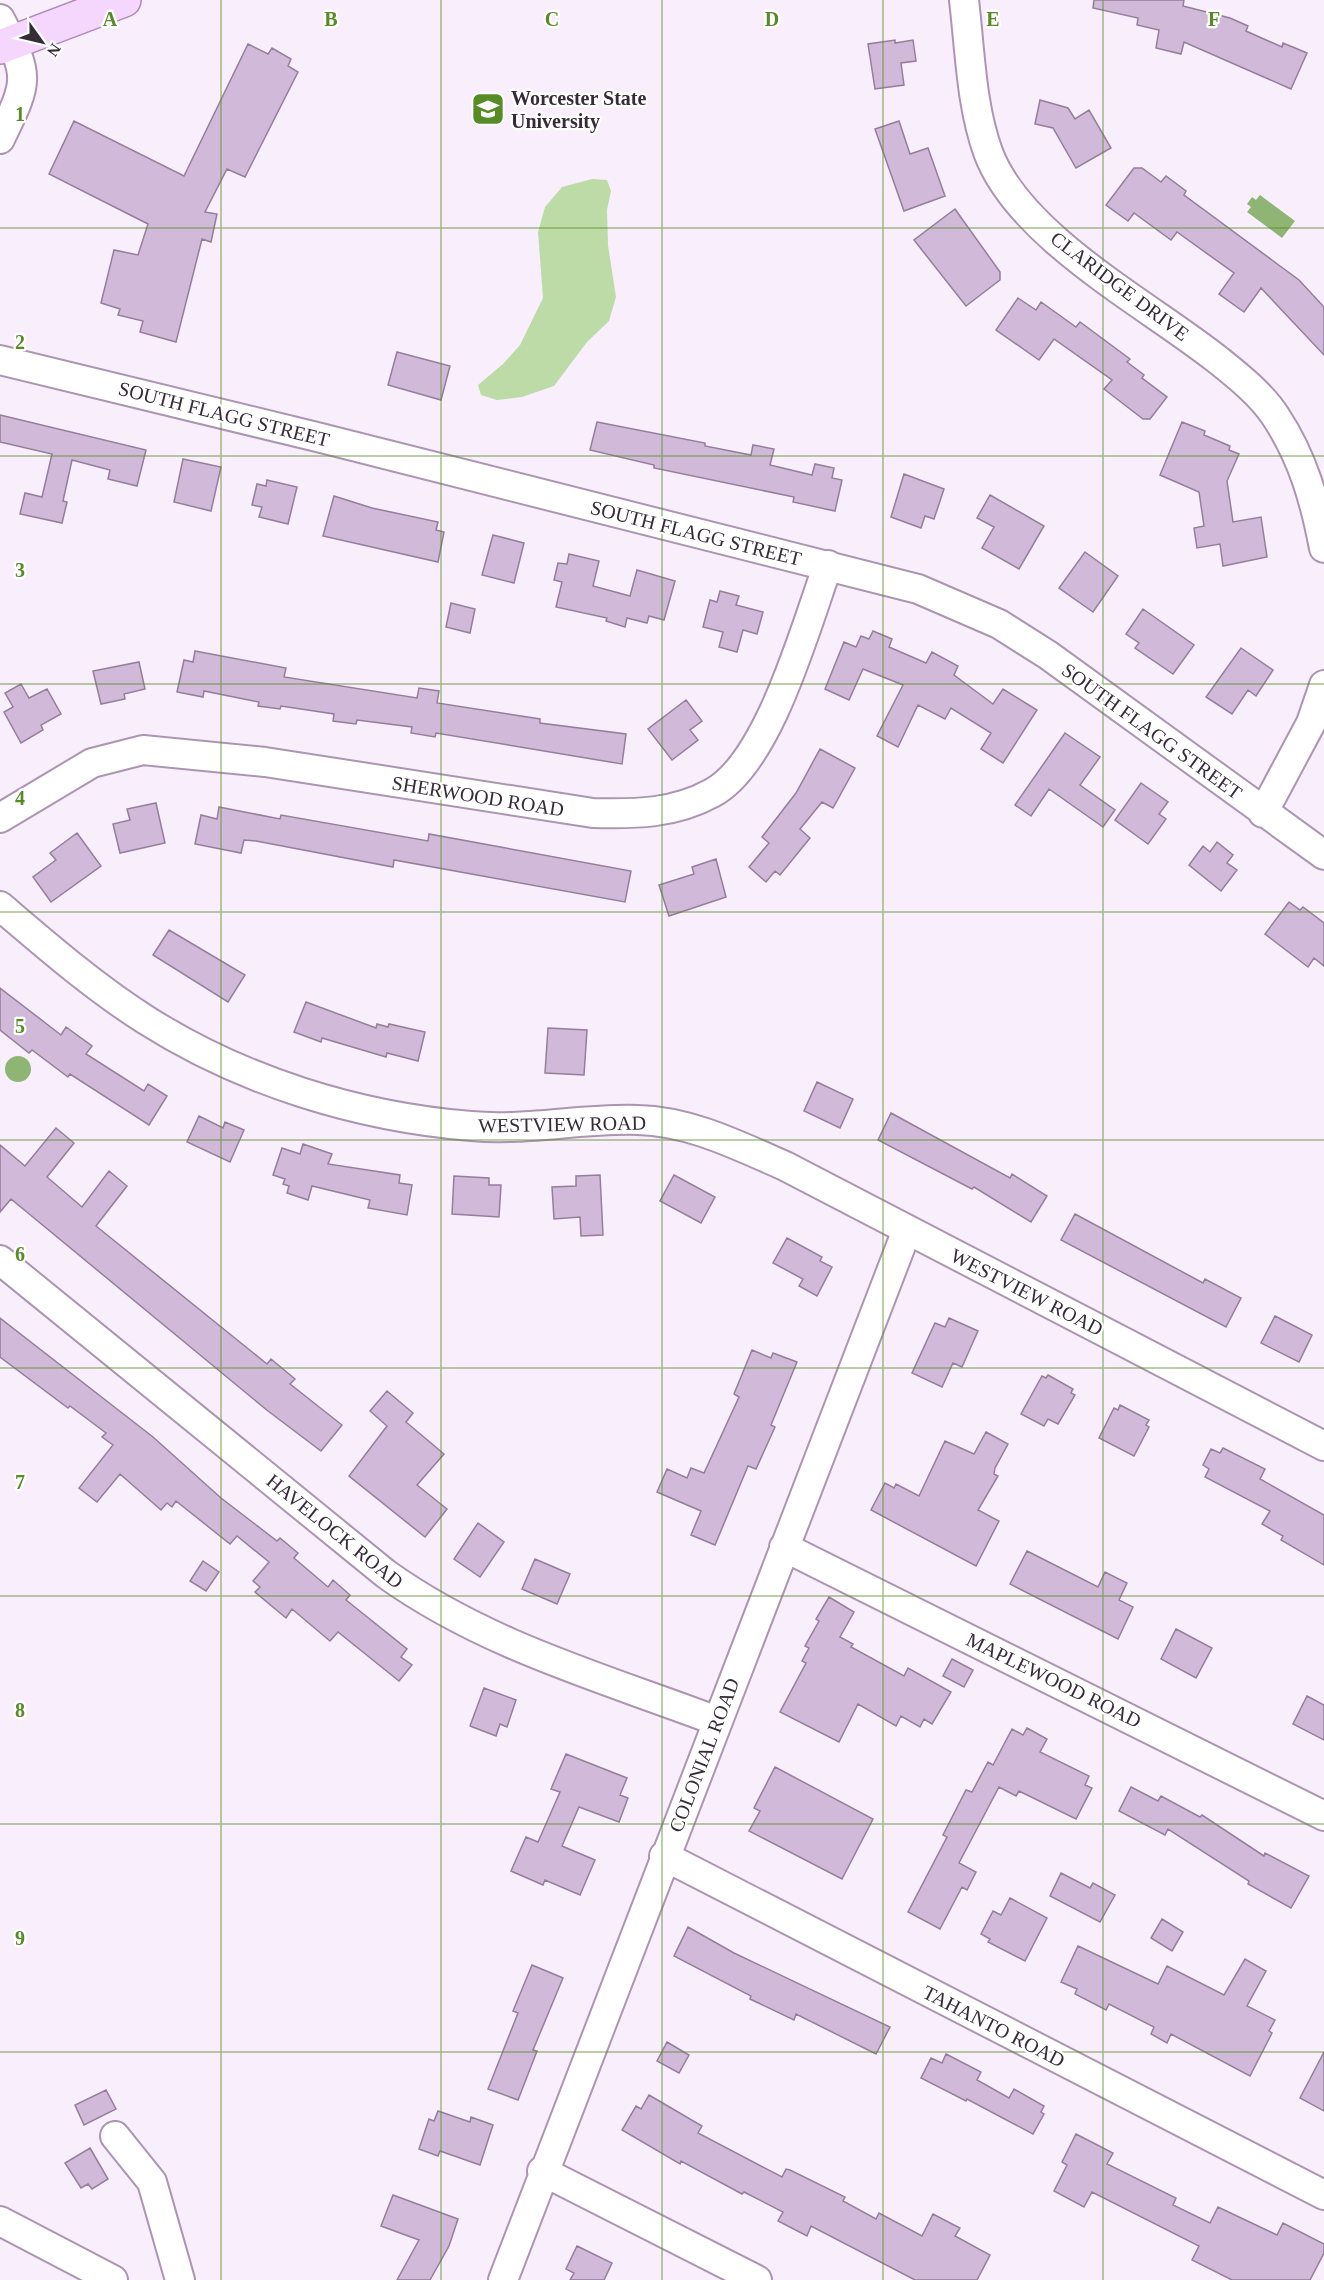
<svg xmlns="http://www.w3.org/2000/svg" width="1324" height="2280" viewBox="0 0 1324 2280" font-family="Georgia,serif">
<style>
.green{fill:#bcdba7}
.water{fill:#8eb573}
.building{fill:#d1bad9;stroke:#947e9b;stroke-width:1.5}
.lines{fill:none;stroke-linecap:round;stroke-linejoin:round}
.minor-casing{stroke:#ac95b3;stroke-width:32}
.primary-casing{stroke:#ad8ab9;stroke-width:36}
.minor{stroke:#fff;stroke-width:28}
.primary{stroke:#f5d7fe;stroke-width:33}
.grid{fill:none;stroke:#568b25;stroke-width:1.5;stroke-opacity:0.55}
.labels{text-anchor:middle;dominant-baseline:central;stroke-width:4.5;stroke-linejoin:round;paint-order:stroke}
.poi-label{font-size:20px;font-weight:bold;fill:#352c38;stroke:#fff;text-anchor:start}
.street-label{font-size:20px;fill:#352c38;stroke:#fff}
.grid-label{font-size:20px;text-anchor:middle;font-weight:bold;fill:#568b25;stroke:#fff;stroke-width:4.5;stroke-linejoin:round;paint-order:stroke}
</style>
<rect width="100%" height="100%" fill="#f9effc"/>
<path class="green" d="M592 179 607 180 611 191 607 210 608 245 616 297 609 321 587 342 554 386 522 397 497 400 481 395 478 385 503 364 520 345 543 298 538 232 545 207 562 187Z"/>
<path class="water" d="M1260 195 1295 221 1282 238 1247 212 1251 207 1247 204 1252 197 1256 200Z
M5 1069a13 13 0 1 1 26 0a13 13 0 1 1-26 0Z"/>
<path class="building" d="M1094 0H1184L1183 6 1230 18 1248 26 1246 31 1282 47 1283 43 1307 53 1291 89 1184 42 1181 54 1156 48 1159 30 1137 25 1138 18 1093 8Z
M895 40V43L913 40 916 61 901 63 904 85 875 89 868 44Z
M248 44 268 54 272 48 291 59 288 66 298 72 245 177 227 169 205 212 217 214 211 242 202 239 176 342 140 332 143 321 118 315 120 309 101 303 114 250 138 255 148 224 49 174 74 121 184 176Z
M1040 100 1068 108 1075 119 1089 110 1111 148 1076 168 1053 128 1035 124Z
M899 121 910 154 928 148 945 196 904 211 875 129Z
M1134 168H1142L1161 182 1166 176 1186 191 1184 195 1299 280 1324 307V355L1261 288 1244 312 1219 294 1234 273 1177 232 1171 240 1134 213 1128 221 1106 205Z
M955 209 1000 272V280L966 306 914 240Z
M1018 298 1036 310 1041 302 1076 327 1080 322 1130 359 1127 362 1144 375 1142 378 1167 397 1150 419H1143L1104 389 1112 380 1054 339 1039 360 996 330Z
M397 352 450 366 441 400 388 385Z
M0 415 146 450 137 486 108 479 110 470 72 460 63 501 67 502 62 523 20 514 25 493 42 497 52 454 0 442Z
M597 422 705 443V446L751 455 753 445 774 449 770 465 812 475 815 464 834 468 832 478 842 480 835 511 793 502 794 497 654 468V465L590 450Z
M1182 422 1205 431 1204 435 1230 446 1229 450 1239 454 1227 481 1233 522 1261 517 1267 557 1223 566 1220 544 1197 548 1194 528 1204 526 1199 492 1160 475Z
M183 459 221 467 211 511 174 502Z
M904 474 944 489 934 519 925 516 921 528 891 517Z
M267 480 297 487 288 524 259 517 262 507 252 505 257 484 266 486Z
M990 495 1044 526 1019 569 982 548 994 527 977 518Z
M334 496 372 508 438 522 436 530 444 532 438 562 323 536Z
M493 535 524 543 514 583 482 575Z
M1085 552 1118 576 1093 612 1059 588Z
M569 554 599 561 593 586 630 596 637 570 675 581 664 620 649 616 647 623 627 618 625 627 606 621 607 618 556 607 562 582 554 580 558 563 567 564Z
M720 591 739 596 736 605 763 612 757 634 743 630 737 652 719 647 723 632 703 627 710 600 717 602Z
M451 603 475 609 470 633 446 627Z
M1143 609 1194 645 1173 674 1135 648 1139 643 1126 634Z
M873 631 892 639 889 647 926 663 932 652 958 666 954 675 993 704 1003 689 1037 710 1003 763 981 749 991 733 951 708 945 719 918 705 898 747 877 736 903 685 863 669 849 700 825 689 844 642 856 647 861 636 869 639Z
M1241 648 1273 670 1256 696 1248 690 1232 714 1206 697Z
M195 651 286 668 284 677 417 698 419 688 439 691 437 703 540 719V723L626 734 622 764 436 733 435 737 411 733 412 727 357 720 356 724 333 721 334 714 281 706 280 709 258 706 259 702 204 691 203 697 177 692 184 660 193 662Z
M139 662 145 689 124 694 125 699 101 704 93 671Z
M21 684 29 698 47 689 61 714 41 725 43 730 21 743 4 712 13 707 5 693Z
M686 700 702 721 690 730 698 740 672 760 648 729Z
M1065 733 1100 757 1080 785 1115 810 1103 827 1049 789 1031 816 1015 805Z
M820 749 855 768 833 808 822 802 800 829 810 838 780 875 775 871 766 882 749 867 769 843 762 837 796 793Z
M1141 783 1168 802 1159 814 1166 819 1148 844 1115 820Z
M156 803 165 843 120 853 113 824 130 820 127 809Z
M219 807 280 819 281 815 428 841 429 834 631 871 625 902 394 860 393 867 256 841 244 840 241 853 195 844 201 815 217 819Z
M77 833 101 866 51 902 33 877 56 860 50 853Z
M1217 842 1233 855 1227 863 1237 870 1221 891 1189 865 1203 846 1210 852Z
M716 859 726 897 669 916 659 885 694 874 692 867Z
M1289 902 1300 910 1303 907 1324 923V966L1314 958 1308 967 1265 934Z
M169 930 245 975 228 1002 153 955Z
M0 988 61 1035 66 1027 92 1046 86 1054 144 1091 148 1084 167 1096 149 1125 70 1074 68 1077 32 1050 29 1053 0 1030Z
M306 1002 376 1028 377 1024 388 1027 389 1024 425 1032 418 1061 387 1053 386 1057 322 1038 321 1042 294 1032Z
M548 1028 587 1030 584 1075 545 1073Z
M817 1082 853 1099 840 1128 804 1111Z
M891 1113 1010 1178 1012 1174 1047 1196 1031 1222 974 1187 972 1189 878 1140Z
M199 1116 223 1128 225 1122 244 1130 230 1162 187 1142Z
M56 1128 74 1143 47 1177 82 1207 109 1171 127 1186 96 1226 267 1364 271 1359 295 1379 290 1384 342 1425 321 1451 268 1411 11 1199 0 1212V1145L25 1166Z
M303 1144 332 1154 328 1164 400 1175 399 1183 412 1185 407 1215 368 1208 370 1200 312 1186 308 1200 287 1193 289 1186 283 1184 285 1179 273 1175 282 1148 300 1154Z
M600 1175 603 1235 581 1236 580 1217 554 1219 552 1187 576 1186V1176Z
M674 1175 715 1197 701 1223 660 1201Z
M454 1176 489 1178V1185H501L499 1217 452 1214Z
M1075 1214 1203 1283 1205 1279 1241 1298 1226 1327 1061 1240Z
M787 1238 822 1257 820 1261 832 1267 817 1296 799 1286 803 1279 773 1263Z
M1275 1316 1312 1335 1299 1362 1261 1343Z
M0 1318 153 1437 221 1498 277 1541 280 1538 298 1553 294 1558 328 1587 333 1580 350 1595 346 1600 407 1649 401 1657 412 1665 399 1681 338 1632 330 1641 292 1609 286 1618 255 1592 260 1587 253 1581 269 1562 237 1536 230 1544 176 1501 172 1507 167 1503 161 1510 120 1474 97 1502 79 1488 113 1445 102 1437 106 1433 70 1406 68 1408 0 1357Z
M949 1318 978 1331 962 1367 953 1363 942 1387 912 1373 935 1323 945 1327Z
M752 1350 771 1358 773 1353 797 1362 771 1425 775 1427 756 1469 748 1466 715 1545 691 1535 701 1511 657 1492 667 1469 687 1478 691 1468 704 1473 739 1397 734 1394Z
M1048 1375 1073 1389 1071 1393 1075 1395 1058 1424 1048 1419 1044 1426 1021 1414 1042 1376 1046 1378Z
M387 1391 413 1413 406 1422 444 1454 417 1485 447 1509 425 1537 349 1476 387 1426 370 1411Z
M1120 1405 1149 1420 1146 1425 1149 1427 1134 1456 1099 1438 1114 1408 1118 1410Z
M986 1432 1008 1444 995 1468 994 1474 998 1476 978 1510 999 1521 976 1566 871 1510 885 1483 894 1488 896 1484 919 1496 945 1441 974 1454Z
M1223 1448 1265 1469 1260 1479 1324 1515V1565L1281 1540 1283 1536 1262 1524 1270 1511 1205 1477 1209 1469 1203 1465 1211 1449 1220 1453Z
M478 1523 504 1542 480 1577 454 1559Z
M1027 1551 1098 1587 1105 1572 1127 1583 1119 1600 1133 1607 1118 1639 1010 1584Z
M535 1559 570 1574 557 1604 522 1589Z
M203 1561 219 1572 206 1591 190 1581Z
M829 1597 854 1612 840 1637 853 1644 851 1647 904 1676 908 1668 951 1692 932 1724 924 1719 920 1727 901 1716 896 1726 858 1704 839 1742 780 1712 806 1663 802 1661 809 1648 805 1646 819 1621 816 1619Z
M1176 1629 1212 1648 1196 1678 1161 1659Z
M952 1659 973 1670 964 1687 943 1676Z
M484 1688 516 1700 507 1727 500 1724 496 1736 470 1726Z
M1307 1696 1324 1705V1740L1293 1724Z
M1027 1728 1047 1739 1040 1752 1089 1776 1085 1785 1092 1788 1076 1819 1019 1791 1016 1796 999 1787 959 1863 976 1872 967 1890 962 1887 940 1929 908 1912 947 1837 943 1835 966 1790 972 1792 988 1762 993 1765 1012 1729 1023 1735Z
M566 1754 627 1778 620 1795 628 1798 619 1822 579 1807 562 1846 595 1860 580 1895 545 1880 543 1885 511 1871 526 1837 538 1842 560 1792 551 1789Z
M775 1767 873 1819 842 1879 749 1831 760 1811 754 1808Z
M1131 1787 1158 1801 1161 1796 1200 1817 1202 1815 1264 1856 1265 1853 1309 1876 1291 1908 1248 1884 1249 1881 1168 1829 1165 1835 1119 1811Z
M1061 1873 1090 1888 1093 1883 1115 1895 1100 1922 1050 1896Z
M1010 1898 1047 1918 1025 1961 988 1942 990 1939 981 1934 993 1911 1001 1915Z
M1162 1919 1183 1932 1172 1951 1151 1938Z
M688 1927 734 1953 890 2027 876 2054 796 2014 794 2020 750 1999 751 1996 674 1956Z
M1078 1946 1158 1984 1167 1966 1224 1995 1245 1959 1266 1971 1247 2006 1275 2020 1269 2031 1272 2033 1250 2076 1171 2034 1167 2043 1151 2034 1154 2027 1109 2004 1106 2010 1075 1994 1077 1989 1061 1982Z
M532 1965 563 1978 533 2050 537 2051 518 2100 488 2089 518 2013 513 2011Z
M667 2042 689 2055 679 2073 657 2061Z
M1324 2052V2111L1300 2098Z
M946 2054 981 2072 977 2080 1009 2098 1014 2089 1044 2106 1041 2112 1044 2114 1033 2134 967 2099 966 2101 921 2078 931 2058 942 2063Z
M106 2090 116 2109 84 2125 75 2105Z
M649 2095 702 2126 698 2133 782 2177 786 2169 790 2170 845 2197 843 2201 876 2219 879 2213 922 2236 933 2214 960 2228 955 2236 990 2255 977 2280H915L811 2226 807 2236 778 2221 783 2212 744 2192 742 2194 681 2161 680 2164 622 2130 636 2106 641 2109Z
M438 2111 470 2122 471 2117 493 2125 480 2165 440 2151 438 2156 419 2149 429 2119 434 2121Z
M1076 2134 1113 2153 1107 2164 1176 2198 1173 2205 1210 2223 1218 2207 1277 2235 1283 2223 1324 2244V2253L1310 2280H1232L1192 2260 1199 2246 1092 2192 1084 2207 1054 2191 1067 2165 1062 2162Z
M90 2148 108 2179 92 2189 88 2184 81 2188 65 2163Z
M393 2195 458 2219 449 2246 430 2280H397L419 2240 381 2226Z
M577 2246 612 2263 604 2280H570L574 2273 566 2269Z"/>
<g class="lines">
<g class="minor-casing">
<path id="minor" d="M964 0C970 50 971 105 988 152 1019 237 1149 305 1218 360 1238 376 1262 395 1276 417 1303 458 1315 501 1324 548
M0 19C30 77 29 80 0 139
M0 360 317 437 918 589 999 624 1048 655 1324 855
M1263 813 1311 723 1324 685
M0 818 92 763 143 750 265 762 593 813C635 814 674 814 712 793 769 763 806 625 828 565
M0 906C47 946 94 987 146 1020 242 1081 358 1117 471 1126 527 1131 583 1118 638 1120 690 1121 739 1146 785 1166L1324 1446
M0 1260 386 1574C485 1645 603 1678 717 1721
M784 1547 1324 1816
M664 1856 1324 2195
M115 2136 152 2182 180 2280
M542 2171 757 2280
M0 2221 113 2280
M503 2280 907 1230"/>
</g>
<g class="primary-casing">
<path id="primary" d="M0 47 124 0"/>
</g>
<use href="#minor" class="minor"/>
<use href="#primary" class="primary"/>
</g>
<path class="grid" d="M221 0V2280M441 0V2280M662 0V2280M883 0V2280M1103 0V2280M0 228H1324M0 456H1324M0 684H1324M0 912H1324M0 1140H1324M0 1368H1324M0 1596H1324M0 1824H1324M0 2052H1324"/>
<defs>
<g id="university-square" transform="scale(1.725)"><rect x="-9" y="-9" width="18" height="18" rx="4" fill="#568b25" stroke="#fff"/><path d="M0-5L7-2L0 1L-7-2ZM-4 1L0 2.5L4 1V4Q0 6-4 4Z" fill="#fff"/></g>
</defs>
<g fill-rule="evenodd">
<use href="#university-square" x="488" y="109"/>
</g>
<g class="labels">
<g class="poi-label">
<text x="511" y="98">Worcester State<tspan x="511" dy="23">University</tspan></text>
</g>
<g class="street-label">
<text transform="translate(1120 286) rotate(37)">CLARIDGE DRIVE</text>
<text transform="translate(224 414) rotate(14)">SOUTH FLAGG STREET</text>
<text transform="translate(696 533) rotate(14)">SOUTH FLAGG STREET</text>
<text transform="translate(1152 731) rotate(36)">SOUTH FLAGG STREET</text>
<text transform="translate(478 796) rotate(9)">SHERWOOD ROAD</text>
<text transform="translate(562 1124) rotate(-1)">WESTVIEW ROAD</text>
<text transform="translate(1027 1292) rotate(27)">WESTVIEW ROAD</text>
<text transform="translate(335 1531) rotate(39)">HAVELOCK ROAD</text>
<text transform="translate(1054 1680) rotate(26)">MAPLEWOOD ROAD</text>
<text transform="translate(704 1755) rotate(-69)">COLONIAL ROAD</text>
<text transform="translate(994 2026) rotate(27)">TAHANTO ROAD</text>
</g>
</g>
<g class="grid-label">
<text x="110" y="26">A</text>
<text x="331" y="26">B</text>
<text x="552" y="26">C</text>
<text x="772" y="26">D</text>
<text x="993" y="26">E</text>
<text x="1214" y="26">F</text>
<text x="20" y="121">1</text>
<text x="20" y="349">2</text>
<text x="20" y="577">3</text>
<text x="20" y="805">4</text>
<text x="20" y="1033">5</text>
<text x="20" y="1261">6</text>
<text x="20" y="1489">7</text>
<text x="20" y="1717">8</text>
<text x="20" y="1945">9</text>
</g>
<g transform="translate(42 42) rotate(124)" stroke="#ffffff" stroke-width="4.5" paint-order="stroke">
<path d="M0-4.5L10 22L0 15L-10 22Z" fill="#352c38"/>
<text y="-9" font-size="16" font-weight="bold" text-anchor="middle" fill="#352c38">N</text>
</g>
</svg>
